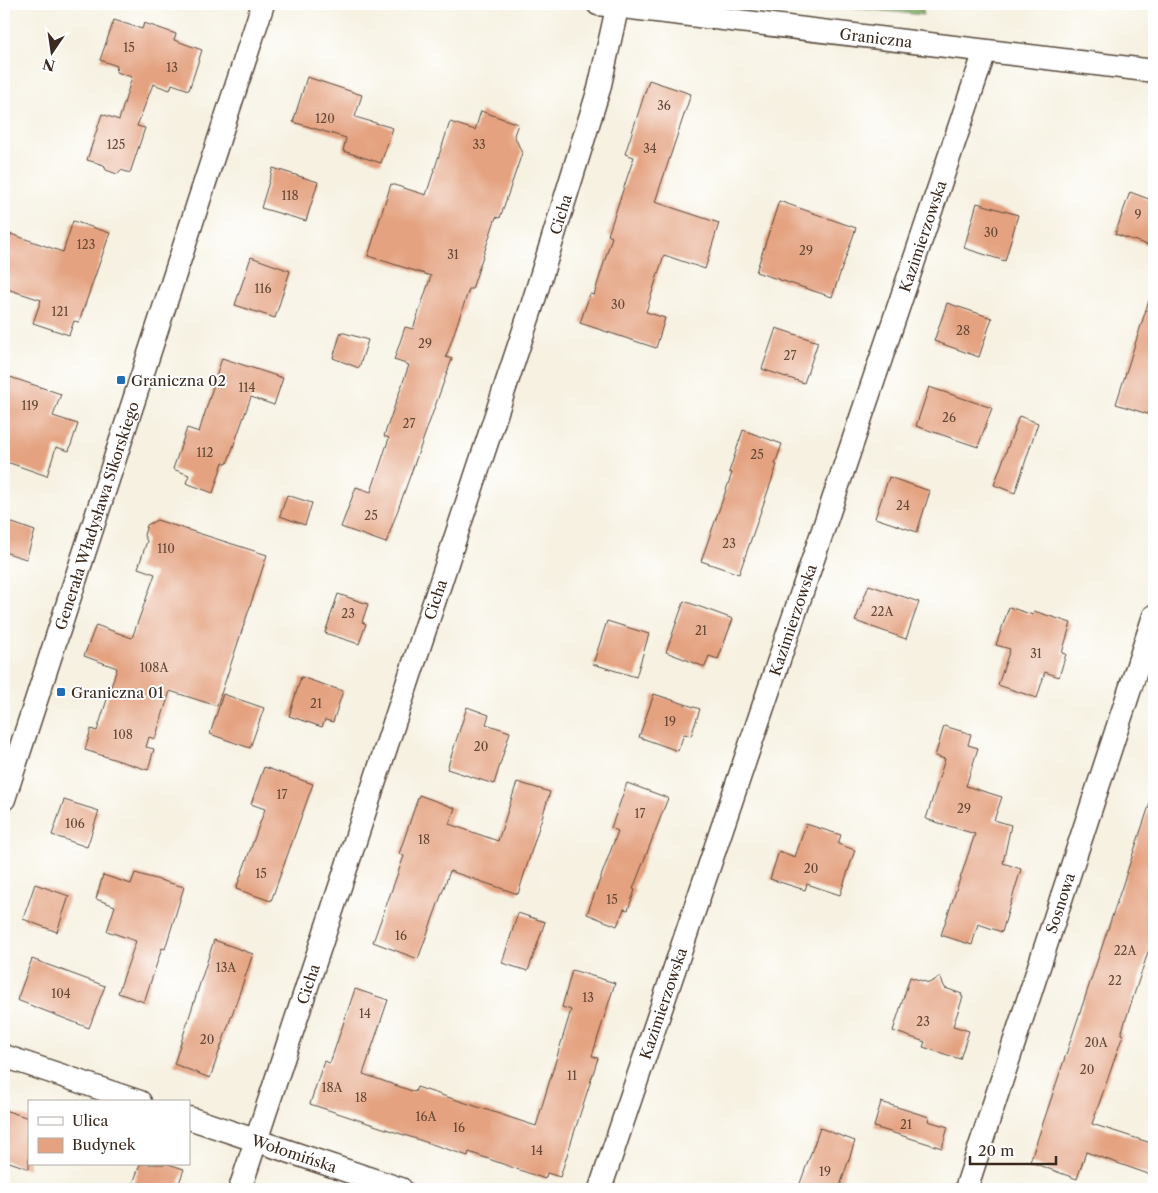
<svg xmlns="http://www.w3.org/2000/svg" width="1158" height="1193" viewBox="0 0 1158 1193" font-family="'Libre Caslon Text',serif">
<style>
.forest{fill:#7daa63;stroke:#5c6a40}
.building{fill:#e4a280}
.lines{fill:none;stroke-linecap:round;stroke-linejoin:round}
.street-casing{stroke:#57483b;stroke-width:25}
.street{stroke:#fff;stroke-width:22}
.poi-dot{fill:#1f6fb2;stroke:#fff;stroke-width:2}
.labels{text-anchor:middle;dominant-baseline:central;stroke-width:4;stroke-linejoin:round;paint-order:stroke}
.number-label{font-size:12px;fill:#654836}
.street-label{font-size:15px;fill:#3b2a1e;stroke:#fff}
.poi-label{font-size:15px;fill:#3b2a1e;stroke:#fff;text-anchor:start}
</style>
<rect width="100%" height="100%" fill="#fff"/>
<filter id="ink" filterUnits="userSpaceOnUse"><feTurbulence type="fractalNoise" baseFrequency=".02" numOctaves="2"/><feDisplacementMap in="SourceGraphic" scale="10" xChannelSelector="R" yChannelSelector="G"/><feConvolveMatrix kernelMatrix="1 2 1 2 8 2 1 2 1" color-interpolation-filters="sRGB"/></filter>
<filter id="wash" filterUnits="userSpaceOnUse"><feTurbulence type="fractalNoise" baseFrequency=".0096" numOctaves="4" result="noise"/><feDisplacementMap in="SourceGraphic" scale="20" xChannelSelector="R" yChannelSelector="G"/><feGaussianBlur stdDeviation="1.12" result="paint"/><feColorMatrix in="noise" values="0 0 0 0 0 0 0 0 0 0 0 0 0 0 0 0 0 1.4 0 .05"/><feComposite in="paint" operator="in"/></filter>
<g filter="url(#wash)">
<rect width="100%" height="100%" fill="#f6f1e1"/>
<path class="forest" d="M817 4H924L923 15Z"/>
<g id="blocks">
<path class="building" d="M114 20 142 29 144 23 162 29 176 34 174 40 202 50 189 90 172 84 170 90 153 84 137 126 145 128 130 173 121 170 117 174 106 170 104 165 87 160 102 114 119 120 132 77 116 72 117 66 100 60Z
M307 77 362 95 355 117 393 128 381 163 343 151 346 138 293 122Z
M649 80 691 94 655 202 719 223 705 269 664 255 646 312 665 318 656 348 580 323 590 294 594 295 612 237 608 235 634 157 625 154Z
M481 111 518 124 514 135 522 153 500 218 496 217 472 289H469L446 357 452 359 386 543 341 527 356 487 371 492 389 438 384 436 409 365 394 360 405 327 413 329 431 276 368 256 391 184 426 195 450 122 475 130Z
M273 168 318 182 306 221 261 208Z
M1130 192 1154 201V227L1148 245 1115 234Z
M779 201 856 228 832 297 756 272Z
M977 203 1018 215 1005 261 964 248Z
M73 221 110 233 79 322 74 321 69 335 33 323 41 300 4 288V256L11 234 63 252Z
M251 257 290 271 275 318 235 305Z
M1149 300 1154 301V416L1116 404Z
M947 303 992 318 979 357 934 341Z
M776 328 818 342 804 383 762 369Z
M341 332 368 340 359 368 333 358Z
M222 358 283 378 274 405 251 397 227 464 223 462 213 493 186 483 189 475 173 469 187 428 199 432Z
M4 375 61 394 53 416 78 424 69 451 56 447 47 476 4 461Z
M929 387 992 408 978 447 916 426Z
M1019 416 1038 423 1015 493 994 485Z
M743 430 782 444 775 464 777 465 739 574 701 561 732 473 729 472Z
M889 477 930 491 917 532 875 518Z
M287 495 312 503 305 525 280 516Z
M4 520 35 531 26 559 4 552Z
M157 520 267 555 217 706 170 691 155 739 149 737 146 747 154 749 148 770 85 750 91 729 97 731 117 668 84 656 96 625 132 638 155 574 138 568 147 541 144 535 147 525Z
M869 585 919 602 906 639 855 621Z
M338 594 368 604 362 622 366 624 359 644 325 633Z
M684 601 733 619 718 659 709 656 705 667 666 652Z
M1009 607 1033 615 1034 611 1071 623 1062 653 1066 654 1059 677 1045 672 1037 698 998 685 1010 649 996 645Z
M607 621 649 634 636 677 593 664Z
M301 677 343 691 333 722 325 720 322 727 289 716Z
M223 694 264 708 250 748 210 734Z
M654 694 700 709 691 736 684 734 678 751 639 737Z
M467 707 489 715 486 724 510 732 494 784 447 769Z
M944 726 971 734 968 745 978 748 966 786 1002 797 994 820 1011 825 1003 863 1021 869 1002 932 978 924 972 945 941 935 975 834 926 819 945 759 935 756Z
M264 767 313 784 271 901 236 889 265 809 251 804Z
M517 782 550 792 518 894 450 871 418 959 373 942 404 856 399 854 419 795 455 808 449 824 498 841Z
M627 783 668 798 633 889 635 890 628 910 624 909 617 926 587 914 618 831 611 828Z
M64 800 99 811 87 847 52 835Z
M1150 803 1154 804V934L1121 1034 1123 1035 1092 1124 1154 1144V1176L1086 1152 1077 1179 1030 1162Z
M806 824 841 835 838 844 855 850 840 895 807 884 805 890 770 879 779 851 795 857Z
M135 873 184 887 165 949 162 948 144 1002 118 993 136 941 107 931 115 906 96 899 103 875 131 884Z
M35 884 69 896 57 932 23 919Z
M518 913 545 922 528 971 502 963Z
M214 940 253 954 210 1078 174 1064Z
M32 959 105 986 89 1028 17 1000Z
M572 970 615 983 592 1056 598 1058 560 1177 547 1173 545 1179 469 1152 468 1156 310 1104 324 1061 330 1063 355 989 388 1000 363 1074 415 1092 417 1087 536 1126 571 1010 562 1007Z
M910 977 929 983 940 977 945 988 962 994 961 996 963 997 953 1026 969 1031 960 1059 923 1047 925 1042 893 1031Z
M881 1102 929 1117 928 1121 948 1127 942 1148 874 1127Z
M4 1110 29 1118V1169L4 1160Z
M820 1128 855 1141 839 1189H798Z
M140 1164H168L184 1169 177 1189H131Z"/>
</g>
</g>
<g filter="url(#ink)">
<use href="#blocks" fill-opacity="0" stroke="#57483b" stroke-width="1"/>
<g class="lines">
<g class="street-casing">
<g id="street">
<path id="s1" d="M598 4 1154 71"/>
<path id="s2" d="M4 799 263 4"/>
<path d="M4 1056 140 1102"/>
<path id="s3" d="M189 1118 401 1189"/>
<path id="s4" d="M240 1189 531 309 599 89 618 4"/>
<path id="s5" d="M600 1189 985 51"/>
<path id="s6" d="M966 1189 1154 616"/>
</g>
</g>
<use href="#street" class="street"/>
</g>
</g>
<g class="poi-dot">
<rect x="116" y="375" width="10" height="10" rx="2.5"/>
<rect x="56" y="687" width="10" height="10" rx="2.5"/>
</g>
<g class="labels">
<g class="number-label">
<text x="129" y="47">15</text>
<text x="172" y="67">13</text>
<text x="664" y="105">36</text>
<text x="325" y="118">120</text>
<text x="116" y="144">125</text>
<text x="479" y="144">33</text>
<text x="650" y="148">34</text>
<text x="290" y="195">118</text>
<text x="1138" y="214">9</text>
<text x="991" y="232">30</text>
<text x="86" y="244">123</text>
<text x="806" y="250">29</text>
<text x="453" y="254">31</text>
<text x="263" y="288">116</text>
<text x="618" y="304">30</text>
<text x="60" y="311">121</text>
<text x="963" y="330">28</text>
<text x="425" y="343">29</text>
<text x="790" y="355">27</text>
<text x="247" y="387">114</text>
<text x="30" y="405">119</text>
<text x="949" y="417">26</text>
<text x="409" y="423">27</text>
<text x="205" y="452">112</text>
<text x="757" y="454">25</text>
<text x="903" y="505">24</text>
<text x="371" y="515">25</text>
<text x="729" y="543">23</text>
<text x="166" y="548">110</text>
<text x="882" y="611">22A</text>
<text x="348" y="613">23</text>
<text x="701" y="630">21</text>
<text x="1036" y="653">31</text>
<text x="154" y="667">108A</text>
<text x="316" y="703">21</text>
<text x="670" y="721">19</text>
<text x="123" y="734">108</text>
<text x="481" y="746">20</text>
<text x="282" y="794">17</text>
<text x="964" y="808">29</text>
<text x="640" y="813">17</text>
<text x="75" y="823">106</text>
<text x="424" y="839">18</text>
<text x="811" y="868">20</text>
<text x="261" y="873">15</text>
<text x="612" y="899">15</text>
<text x="401" y="935">16</text>
<text x="1125" y="950">22A</text>
<text x="226" y="967">13A</text>
<text x="1115" y="980">22</text>
<text x="61" y="993">104</text>
<text x="588" y="997">13</text>
<text x="365" y="1013">14</text>
<text x="923" y="1021">23</text>
<text x="207" y="1039">20</text>
<text x="1096" y="1042">20A</text>
<text x="1087" y="1069">20</text>
<text x="572" y="1075">11</text>
<text x="332" y="1087">18A</text>
<text x="361" y="1097">18</text>
<text x="426" y="1116">16A</text>
<text x="906" y="1124">21</text>
<text x="459" y="1127">16</text>
<text x="537" y="1150">14</text>
<text x="825" y="1171">19</text>
</g>
<g class="street-label">
<text stroke="none"><textPath href="#s1" startOffset="280">Graniczna</textPath></text>
<text stroke="none"><textPath href="#s4" startOffset="1026">Cicha</textPath></text>
<text stroke="none"><textPath href="#s5" startOffset="1006">Kazimierzowska</textPath></text>
<text stroke="none"><textPath href="#s2" startOffset="298">Generała Władysława Sikorskiego</textPath></text>
<text stroke="none"><textPath href="#s4" startOffset="621">Cicha</textPath></text>
<text stroke="none"><textPath href="#s5" startOffset="601">Kazimierzowska</textPath></text>
<text stroke="none"><textPath href="#s6" startOffset="301">Sosnowa</textPath></text>
<text stroke="none"><textPath href="#s4" startOffset="216">Cicha</textPath></text>
<text stroke="none"><textPath href="#s5" startOffset="196">Kazimierzowska</textPath></text>
<text stroke="none"><textPath href="#s3" startOffset="111">Wołomińska</textPath></text>
</g>
<g class="poi-label">
<text x="131" y="380">Graniczna 02</text>
<text x="71" y="692">Graniczna 01</text>
</g>
</g>
<rect width="1158" height="1193" fill="none" stroke="#fff" stroke-width="20"/>
<rect x="28" y="1100" width="162" height="65" fill="#ffffff" stroke="#b1aaa5"/>
<rect x="38" y="1117" width="25" height="8" fill="#ffffff" stroke="#b1aaa5"/>
<text x="72" y="1126" font-size="15" fill="#3b2a1e">Ulica</text>
<rect x="38" y="1138" width="25" height="15" fill="#e4a280" stroke="#b1aaa5"/>
<text x="72" y="1150" font-size="15" fill="#3b2a1e">Budynek</text>
<g transform="translate(52 52) rotate(193)" stroke="#ffffff" stroke-width="4" paint-order="stroke">
<path d="M0-4L9 19L0 12L-9 19Z" fill="#3b2a1e"/>
<text y="-8" font-size="14" font-weight="bold" text-anchor="middle" fill="#3b2a1e">N</text>
</g>
<path d="M970 1156v8h86v-8" fill="none" stroke="#3b2a1e" stroke-width="2.5"/>
<text x="978" y="1156" font-size="15" fill="#3b2a1e" stroke="#ffffff" stroke-width="4" paint-order="stroke">20 m</text>
</svg>
